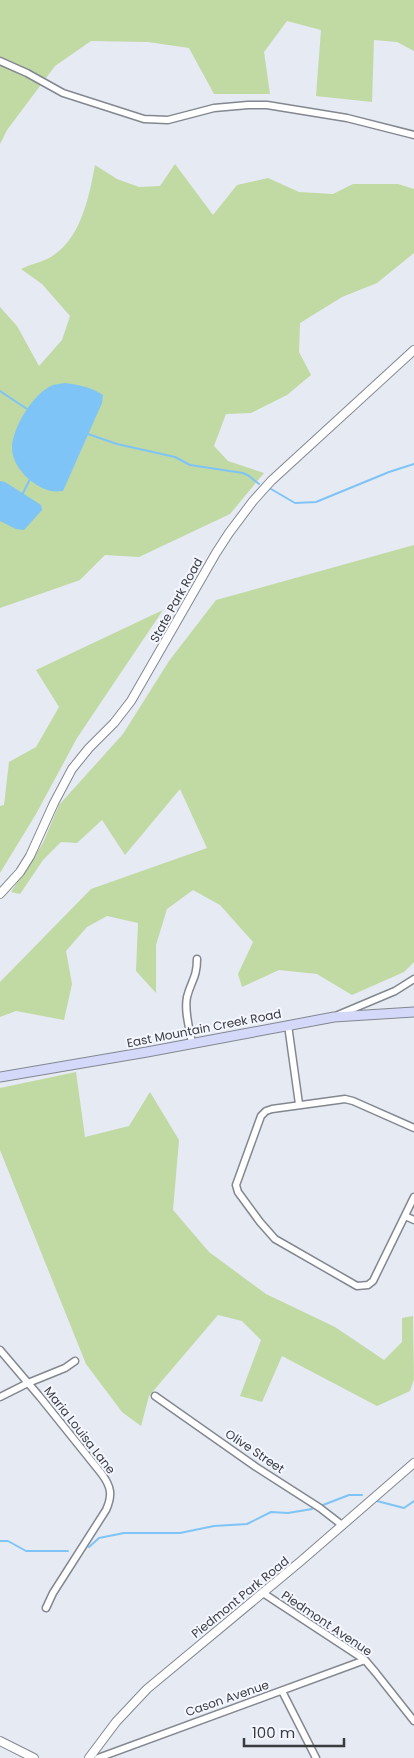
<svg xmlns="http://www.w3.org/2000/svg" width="414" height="1758" viewBox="0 0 414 1758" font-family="Poppins,sans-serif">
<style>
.green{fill:#c1d9a3}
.water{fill:#7fc4f6}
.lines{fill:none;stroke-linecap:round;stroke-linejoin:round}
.stream{stroke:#7fc4f6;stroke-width:2}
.minor-casing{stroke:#838790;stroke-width:9}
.tertiary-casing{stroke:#838790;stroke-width:10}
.secondary-casing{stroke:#838790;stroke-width:11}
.minor{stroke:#fff;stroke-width:6}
.tertiary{stroke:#fff;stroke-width:8}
.secondary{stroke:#d4d9f9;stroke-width:9}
.labels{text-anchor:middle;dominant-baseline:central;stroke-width:4;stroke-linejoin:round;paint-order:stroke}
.street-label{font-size:12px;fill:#393b3f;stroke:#f4f7ff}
</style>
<rect width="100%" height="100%" fill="#e5eaf3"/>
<path class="green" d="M0 0H414V51L397 42 374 40 372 102 316 96 321 30 287 21 264 52 270 94H214L189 48 148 42 91 41 55 66 7 130 0 144Z
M175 164 213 215 237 185 268 178 299 192 333 194 353 184H398L414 189V253L377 283 342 297 300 323 299 352 311 375 287 395 251 413 226 414 214 446 228 461 264 473 230 514 139 557 105 555 80 580 0 608V307L17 326 39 366 62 340 70 316 42 284 21 269C29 265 38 263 47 259 80 243 89 198 95 165L117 179 139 187 160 186Z
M414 545V962L404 972 352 995 317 974 279 970 242 987 238 974 253 942 220 905 193 890 167 909 156 945V993L136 971 138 923 107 916 87 927 66 951 72 984 64 1020 16 1011 0 1017V982L91 889 207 848 180 789 125 855 102 820 77 843 61 842 43 860 20 894 11 892 43 843 59 805 123 734 169 661 216 600Z
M163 610 77 738 36 814 0 873V806L4 805 9 762 36 747 59 707 36 670Z
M76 1072 85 1137 129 1126 150 1092 179 1140 173 1210 209 1252 266 1294 335 1327 384 1360 402 1342V1318L413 1316 414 1379 410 1391 377 1406 282 1356 262 1402 240 1396 261 1340 242 1321 218 1315 149 1396 141 1426 122 1412 86 1364 0 1150V1088Z"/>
<path class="water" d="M65 383C79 385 91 387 103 395L102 403 63 491C59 491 55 492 51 491 33 487 12 467 12 448 12 428 34 392 53 385 56 384 61 384 65 383Z
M0 481 5 482 41 505 42 510 24 530 16 529 0 521Z"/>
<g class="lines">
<path class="stream" d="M0 391 27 409
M88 434 117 444 175 457 190 465 243 473 249 476 259 484
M271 489 295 503 316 502 389 472 414 464
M23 493 30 479
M377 1501 404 1508 414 1501
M323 1505 349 1495H362
M0 1541H8L26 1551H68
M89 1547 99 1538 124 1533H180L214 1526 247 1524 271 1512 288 1513 312 1509"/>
<g class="minor-casing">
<path id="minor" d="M0 61 27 73 63 93 144 119 168 120 214 108 248 105H267L347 118 414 135
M338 1015 395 991 414 979
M288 1025 299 1104
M192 1044C190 1029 184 1012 187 997 191 981 197 978 197 959
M414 1128 353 1101 345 1099 272 1109 266 1111 261 1116 236 1185 238 1192 260 1222 275 1239 357 1286 368 1285 373 1281 414 1197
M405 1216 414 1220
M0 1350 40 1397 101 1473C111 1486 113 1495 106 1510L53 1593 46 1608
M155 1396 256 1467 320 1508 342 1525
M0 1397 28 1383 65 1368 75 1361
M263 1593 365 1660 376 1673 414 1721
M282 1691 316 1758
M98 1758 365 1660"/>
</g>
<g class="tertiary-casing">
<path id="tertiary" d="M0 894 20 872 30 856 54 803 72 769 89 748 114 723 131 701 216 553 229 533 253 501 271 481 414 350
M0 1741 34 1758
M89 1758 116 1722 147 1689 301 1561 414 1463"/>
</g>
<g class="secondary-casing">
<path id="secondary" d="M0 1077 147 1052 334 1017 414 1012"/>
</g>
<use href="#minor" class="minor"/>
<use href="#tertiary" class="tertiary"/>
<use href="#secondary" class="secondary"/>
</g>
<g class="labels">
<g class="street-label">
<text transform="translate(176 600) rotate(-61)">State Park Road</text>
<text transform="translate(204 1028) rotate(-11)">East Mountain Creek Road</text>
<text transform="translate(80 1430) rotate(52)">Maria Louisa Lane</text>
<text transform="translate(255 1451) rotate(34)">Olive Street</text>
<text transform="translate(240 1597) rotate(-39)">Piedmont Park Road</text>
<text transform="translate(327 1623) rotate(34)">Piedmont Avenue</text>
<text transform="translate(227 1698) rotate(-19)">Cason Avenue</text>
</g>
</g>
<path d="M244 1738v8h100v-8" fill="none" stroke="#393b3f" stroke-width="2.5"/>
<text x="252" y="1738" font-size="15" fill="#393b3f" stroke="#f4f7ff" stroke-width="4" paint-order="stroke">100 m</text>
</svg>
